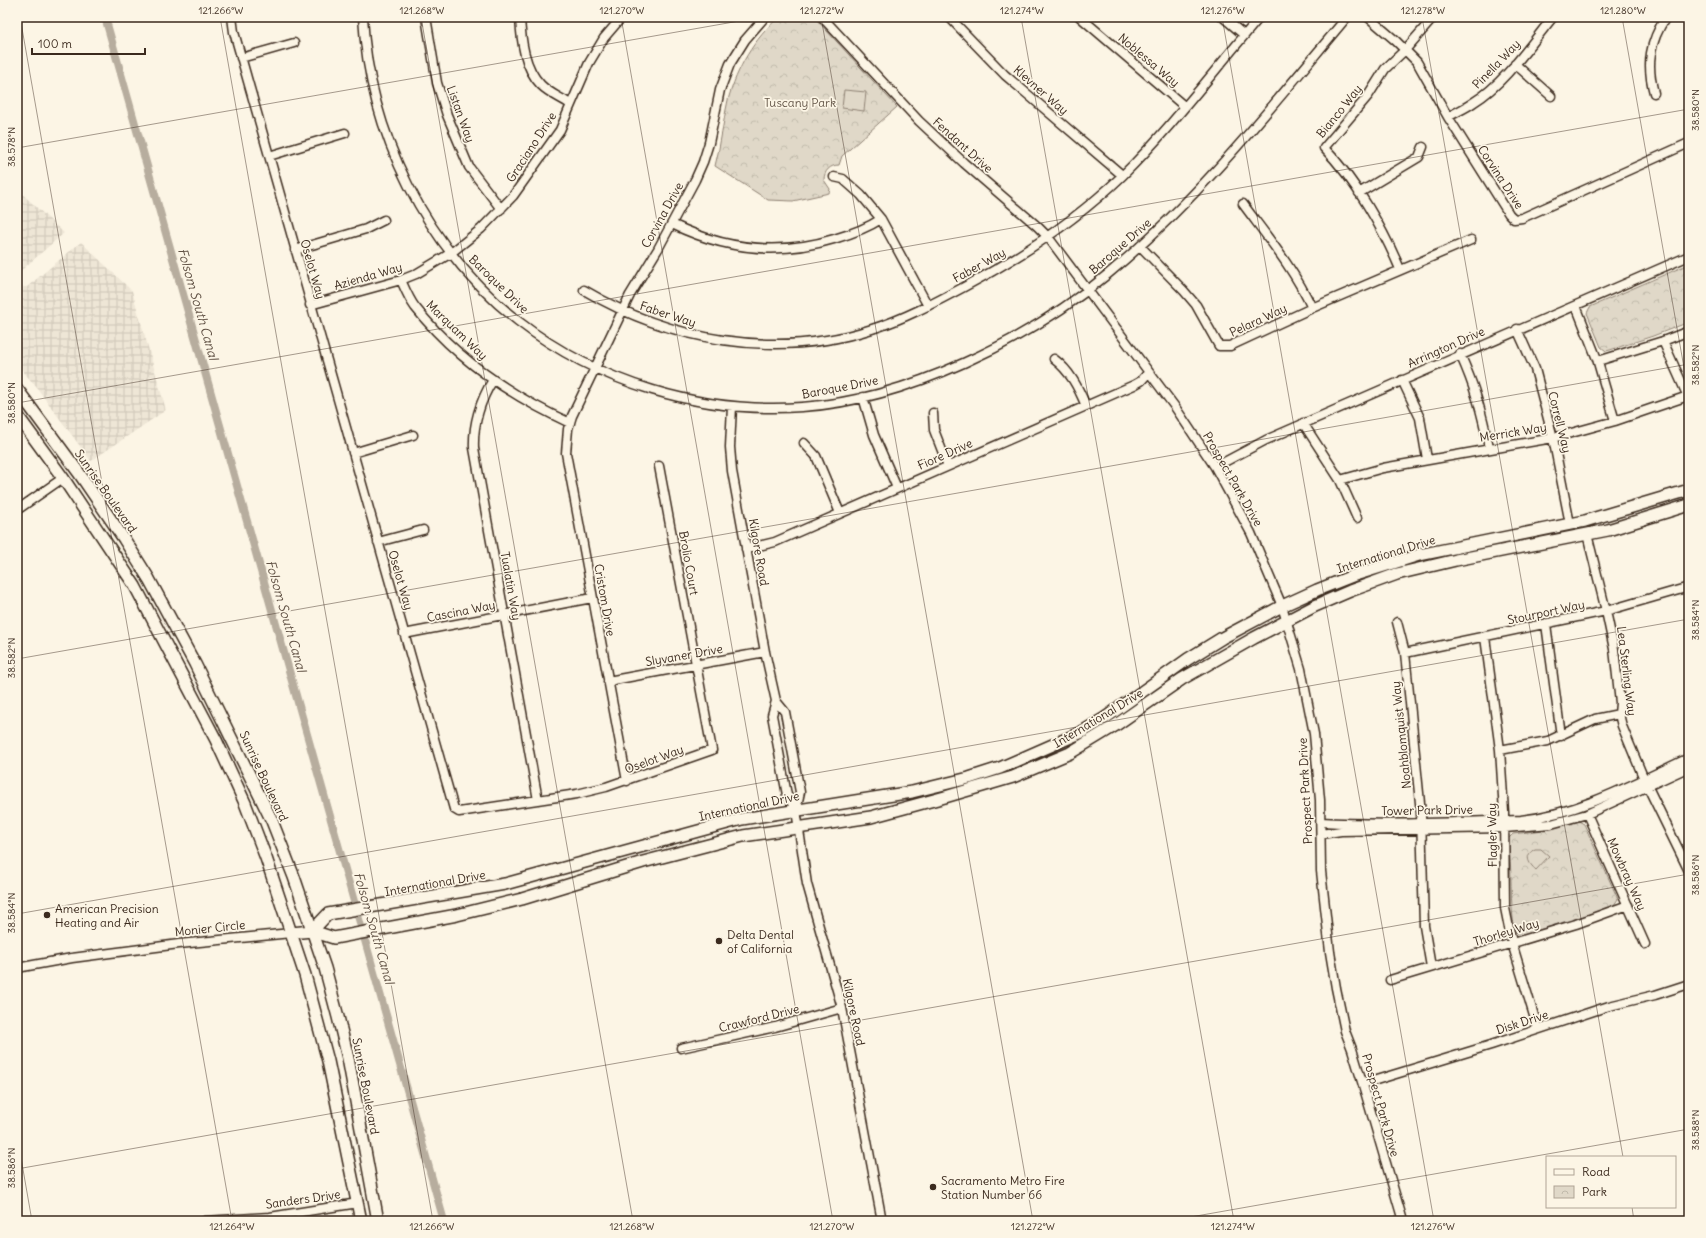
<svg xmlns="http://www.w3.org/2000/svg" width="1706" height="1238" viewBox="0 0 1706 1238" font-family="Delius,sans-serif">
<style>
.industrial{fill:url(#industrial-grid)}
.park{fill:url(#park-crowns);stroke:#8e8173}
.pitch{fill:#e0d8c8;stroke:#8e8173}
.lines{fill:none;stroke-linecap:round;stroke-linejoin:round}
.canal{stroke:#b7ad9e;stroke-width:8}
.minor-casing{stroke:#3b2a1e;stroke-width:11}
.major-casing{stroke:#3b2a1e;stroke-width:14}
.minor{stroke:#fcf5e5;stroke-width:8}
.major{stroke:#fcf5e5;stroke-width:11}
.ticks{fill:none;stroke:#3b2a1e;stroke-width:1;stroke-opacity:0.45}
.poi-dot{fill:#3b2a1e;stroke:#fcf5e5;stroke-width:1.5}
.labels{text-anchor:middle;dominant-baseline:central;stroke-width:3.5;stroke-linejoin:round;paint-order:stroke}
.street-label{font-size:12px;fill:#3b2a1e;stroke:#fcf5e5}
.park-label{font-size:12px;fill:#645648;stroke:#fcf5e5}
.poi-label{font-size:12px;fill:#3b2a1e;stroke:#fcf5e5;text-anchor:start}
.water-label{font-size:13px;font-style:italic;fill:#605144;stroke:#fcf5e5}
.neatline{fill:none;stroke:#3b2a1e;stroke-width:1.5}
.ticks-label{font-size:10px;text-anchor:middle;fill:#3b2a1e}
</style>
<defs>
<pattern id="industrial-grid" width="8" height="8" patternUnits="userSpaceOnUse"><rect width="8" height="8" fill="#eee6d6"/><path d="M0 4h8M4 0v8" fill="none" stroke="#cdc5b7"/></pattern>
<pattern id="park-crowns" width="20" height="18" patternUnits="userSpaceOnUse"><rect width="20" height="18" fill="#e0d8c8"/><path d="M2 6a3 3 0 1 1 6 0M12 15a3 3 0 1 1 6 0" fill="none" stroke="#c1baab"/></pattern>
</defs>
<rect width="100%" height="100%" fill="#fcf5e5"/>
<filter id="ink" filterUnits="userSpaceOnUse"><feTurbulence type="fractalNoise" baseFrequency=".025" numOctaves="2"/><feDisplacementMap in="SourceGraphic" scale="8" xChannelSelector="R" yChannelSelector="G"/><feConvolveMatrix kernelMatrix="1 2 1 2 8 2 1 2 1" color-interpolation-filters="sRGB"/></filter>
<g filter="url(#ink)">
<path class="industrial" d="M17 189 64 233 17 274Z
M81 242 132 291 166 410 91 461 37 388 17 364V281L23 287H27Z"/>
<path class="park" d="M779 17H814L897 107 842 156 839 165C830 165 824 171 824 180L830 189 829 193 793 201 768 200 715 166C721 144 723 121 728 100 737 68 754 39 779 17Z
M1689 264V322L1653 336 1610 350 1606 351 1601 347 1587 313 1590 307Z
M1577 820 1584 824 1618 899 1614 905 1594 913 1522 935 1515 932C1509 901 1513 870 1508 839L1513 834 1543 830Z"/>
<path class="pitch" d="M844 90 866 92 864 111 842 108Z
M1535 849H1541L1549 856 1536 870C1528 863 1524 855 1535 849Z"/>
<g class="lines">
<path class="canal" d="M105 17 444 1221"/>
<g class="minor-casing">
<path id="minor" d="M232 17 234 32 454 809 459 812 577 794 606 787 712 750 659 466
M363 17C369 133 426 248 518 321 598 383 701 414 802 407 906 400 1029 340 1108 274 1199 199 1272 106 1347 17
M426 17 437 83 447 115 469 167 501 209
M520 17C521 39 524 68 541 85 549 93 561 98 570 104
M822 17 919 121 964 163 1037 226 1048 237 1175 407 1215 467 1251 533 1282 606 1301 669 1314 734 1320 800 1321 871 1330 952 1336 988 1345 1031 1352 1049 1366 1095 1403 1221
M949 17 1005 75 1122 175
M1080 17 1184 106
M1223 17 1244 35
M1368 17 1396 41 1417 62 1448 117 1509 214 1514 219 1522 218 1689 143
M1687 17 1689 19
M241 58 294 43
M1515 64 1551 96
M1654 93C1646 64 1650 41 1666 17
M1448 117C1456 112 1466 108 1474 102 1505 83 1530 45 1553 17
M269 156 345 133
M834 177 843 179 861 195 881 219 928 306
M1359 193 1419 157 1423 147
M1243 204C1268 238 1294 269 1312 308
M672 224C723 249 778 256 834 239 851 234 866 229 881 219
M1140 246 1184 291 1196 305 1219 346H1230L1312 308 1471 240
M295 250 366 229 384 220
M1400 269C1383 229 1355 179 1324 148L1368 96 1385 69 1405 50 1434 17
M401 280C405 289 409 299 415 307 456 359 511 396 570 423
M584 290C670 341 776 360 872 329 904 319 934 303 964 287 1021 257 1075 221 1122 176 1171 128 1215 69 1260 17
M310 305 401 280 416 274 451 253 481 229 513 196 560 130 589 63 604 38 622 17
M1576 306 1597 359 1615 421
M1517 329 1535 369 1553 438 1570 524
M1663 341 1689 399
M1460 354C1475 387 1482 413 1489 448
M1054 359C1070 371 1078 387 1086 406
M1598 361 1663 341 1689 331
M493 380C480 400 473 425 474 448L538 800
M1402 380 1420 418 1427 459
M863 397 874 435 897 488
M732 406 730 447 732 471 765 652 776 701 785 712 800 792 796 810 807 884 842 1008 882 1221
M933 413 934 430 948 466
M1303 423 1340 480 1357 518
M804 443 816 456 840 513
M353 453 413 435
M1215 467 1266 440 1689 256
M1340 480 1383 468 1553 438 1615 421 1688 396
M17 510 63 478
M1587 534 1606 611 1614 649 1620 703 1619 714 1622 726 1644 779 1689 871
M378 542 423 530
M746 549 775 542 1134 385 1141 381 1149 372
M1397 622 1405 653 1421 813 1424 926 1431 967
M1546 624 1561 736
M404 634 592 598
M1485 637 1500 750 1504 812 1505 908 1512 943 1538 1029
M1405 653 1606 611 1689 587
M608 681 765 652
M776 701 772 715 787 795 796 810
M1500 750 1548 741 1595 719 1619 714
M627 781 566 453 568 429 572 416 630 295 658 249 695 180 703 162 709 143 720 90 730 64 745 40 765 17
M1587 814 1645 944
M1321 822C1387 826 1455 822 1521 820 1581 813 1635 783 1689 758
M1321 834 1341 831 1505 828 1551 824 1587 814 1689 767
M17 968 72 958 179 944 291 933
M1390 980 1576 924 1628 905
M681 1048 775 1027 842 1008
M1363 1084 1491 1045 1609 1006 1655 995 1689 984
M205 1221 270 1217 358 1203"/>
</g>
<g class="major-casing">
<path id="major" d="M17 389 79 473 124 539 149 579 195 664 272 821 294 877 325 968 338 1017 348 1058 378 1221
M17 415 63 478 135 586 216 740 245 803 266 858 305 975 328 1061 361 1221
M312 931 328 914 505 884 742 819 912 792 969 778 1000 768 1080 733 1105 718 1188 659 1222 638 1282 606 1317 590 1355 575 1419 555 1585 521 1689 490
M291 933 312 931 334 938 457 915 522 899 643 862 743 836 871 817 945 797 1013 777 1070 753 1116 725 1182 679 1254 638 1315 606 1350 591 1397 574 1456 560 1608 530 1689 505"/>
</g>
<use href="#minor" class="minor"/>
<use href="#major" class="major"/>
</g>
</g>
<path class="ticks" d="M20 17 232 1221M220 17 433 1221M421 17 633 1221M621 17 833 1221M821 17 1033 1221M1021 17 1234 1221M1222 17 1434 1221M1422 17 1623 1157M1622 17 1689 396M17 148 762 17M17 403 1689 109M17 659 1689 364M17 914 1689 619M17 1135 32 1221M17 1169 1689 874M1632 1207 1634 1221M1168 1221 1689 1129"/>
<g class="poi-dot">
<circle cx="47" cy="915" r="4"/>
<circle cx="719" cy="941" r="4"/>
<circle cx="933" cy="1187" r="4"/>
</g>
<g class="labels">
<g class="street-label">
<text transform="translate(1149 60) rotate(40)">Noblessa Way</text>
<text transform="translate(1496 64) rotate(-46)">Pinella Way</text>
<text transform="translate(1041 90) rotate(41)">Klevner Way</text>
<text transform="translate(1339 111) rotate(-51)">Bianco Way</text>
<text transform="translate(461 114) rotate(70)">Listan Way</text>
<text transform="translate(963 145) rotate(42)">Fendant Drive</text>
<text transform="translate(531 147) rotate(-57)">Graciano Drive</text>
<text transform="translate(1501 177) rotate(57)">Corvina Drive</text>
<text transform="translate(662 215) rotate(-61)">Corvina Drive</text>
<text transform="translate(1120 246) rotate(-41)">Baroque Drive</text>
<text transform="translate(979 265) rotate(-29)">Faber Way</text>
<text transform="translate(313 269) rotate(74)">Oselot Way</text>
<text transform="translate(368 276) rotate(-16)">Azienda Way</text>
<text transform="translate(499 284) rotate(44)">Baroque Drive</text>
<text transform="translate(668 314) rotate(18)">Faber Way</text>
<text transform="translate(1258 320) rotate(-25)">Pelara Way</text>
<text transform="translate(457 330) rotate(44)">Marquam Way</text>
<text transform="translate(1446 347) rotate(-24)">Arrington Drive</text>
<text transform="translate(840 387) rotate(-11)">Baroque Drive</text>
<text transform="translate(1560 422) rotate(76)">Correll Way</text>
<text transform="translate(1513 432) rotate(-9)">Merrick Way</text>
<text transform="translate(945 454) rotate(-24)">Fiore Drive</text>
<text transform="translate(1233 479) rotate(60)">Prospect Park Drive</text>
<text transform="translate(106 491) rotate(55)">Sunrise Boulevard</text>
<text transform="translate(759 552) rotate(80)">Kilgore Road</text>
<text transform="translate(1386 554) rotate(-17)">International Drive</text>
<text transform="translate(689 563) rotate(80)">Brolio Court</text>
<text transform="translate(401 580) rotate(74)">Oselot Way</text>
<text transform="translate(511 586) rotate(80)">Tualatin Way</text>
<text transform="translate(605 600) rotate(80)">Cristom Drive</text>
<text transform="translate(461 611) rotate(-11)">Cascina Way</text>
<text transform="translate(1546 612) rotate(-12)">Stourport Way</text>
<text transform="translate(684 655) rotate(-10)">Slyvaner Drive</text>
<text transform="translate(1627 671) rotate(83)">Lea Sterling Way</text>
<text transform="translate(1098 718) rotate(-31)">International Drive</text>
<text transform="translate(1401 735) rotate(-96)">Noahblomquist Way</text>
<text transform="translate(654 759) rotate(-20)">Oselot Way</text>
<text transform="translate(264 776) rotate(65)">Sunrise Boulevard</text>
<text transform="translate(1305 791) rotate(-93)">Prospect Park Drive</text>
<text transform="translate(749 806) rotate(-12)">International Drive</text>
<text transform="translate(1427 810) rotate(-1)">Tower Park Drive</text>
<text transform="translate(1492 835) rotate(-91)">Flagler Way</text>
<text transform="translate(1627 874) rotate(66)">Mowbray Way</text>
<text transform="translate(435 883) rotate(-10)">International Drive</text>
<text transform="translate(210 928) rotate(-6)">Monier Circle</text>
<text transform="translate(1506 932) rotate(-17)">Thorley Way</text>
<text transform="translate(854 1012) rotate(78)">Kilgore Road</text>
<text transform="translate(759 1018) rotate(-14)">Crawford Drive</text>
<text transform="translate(1522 1022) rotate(-18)">Disk Drive</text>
<text transform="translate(366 1086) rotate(79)">Sunrise Boulevard</text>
<text transform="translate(1381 1105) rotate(74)">Prospect Park Drive</text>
<text transform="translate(303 1199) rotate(-8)">Sanders Drive</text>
</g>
<g class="park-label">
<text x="800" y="102">Tuscany Park</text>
</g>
<g class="poi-label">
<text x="55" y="908">American Precision<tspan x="55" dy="14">Heating and Air</tspan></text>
<text x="727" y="934">Delta Dental<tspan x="727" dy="14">of California</tspan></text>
<text x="941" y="1180">Sacramento Metro Fire<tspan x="941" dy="14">Station Number 66</tspan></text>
</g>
<g class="water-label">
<text transform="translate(198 304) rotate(74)">Folsom South Canal</text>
<text transform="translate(286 616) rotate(74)">Folsom South Canal</text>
<text transform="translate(374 928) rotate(74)">Folsom South Canal</text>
</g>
</g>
<rect width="1706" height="1238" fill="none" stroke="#fcf5e5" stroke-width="44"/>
<rect x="1546" y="1156" width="130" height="52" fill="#fcf5e5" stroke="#afa495"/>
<rect x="1554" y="1169" width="20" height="6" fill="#fcf5e5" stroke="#afa495"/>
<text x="1582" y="1176" font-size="12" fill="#3b2a1e">Road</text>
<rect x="1554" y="1186" width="20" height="12" fill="url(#park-crowns)" stroke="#afa495"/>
<text x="1582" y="1196" font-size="12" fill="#3b2a1e">Park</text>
<path d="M32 48v6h113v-6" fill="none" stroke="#3b2a1e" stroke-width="2"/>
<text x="38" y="48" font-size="12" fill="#3b2a1e" stroke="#fcf5e5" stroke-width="3" paint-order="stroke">100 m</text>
<rect x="22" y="22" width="1662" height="1194" class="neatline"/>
<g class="ticks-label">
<text x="221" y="14">121.266°W</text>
<text x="422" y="14">121.268°W</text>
<text x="622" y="14">121.270°W</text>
<text x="822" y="14">121.272°W</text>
<text x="1022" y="14">121.274°W</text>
<text x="1223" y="14">121.276°W</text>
<text x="1423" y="14">121.278°W</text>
<text x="1623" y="14">121.280°W</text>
<text transform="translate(1695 110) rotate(-90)" y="4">38.580°N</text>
<text transform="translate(11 147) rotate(-90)" y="4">38.578°N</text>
<text transform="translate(1695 365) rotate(-90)" y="4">38.582°N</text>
<text transform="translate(11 403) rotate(-90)" y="4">38.580°N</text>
<text transform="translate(1695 620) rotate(-90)" y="4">38.584°N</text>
<text transform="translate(11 658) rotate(-90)" y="4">38.582°N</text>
<text transform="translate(1695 875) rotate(-90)" y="4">38.586°N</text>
<text transform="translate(11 913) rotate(-90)" y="4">38.584°N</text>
<text transform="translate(1695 1130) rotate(-90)" y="4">38.588°N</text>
<text transform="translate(11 1168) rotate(-90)" y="4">38.586°N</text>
<text x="232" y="1230">121.264°W</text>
<text x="432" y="1230">121.266°W</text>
<text x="632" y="1230">121.268°W</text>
<text x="832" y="1230">121.270°W</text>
<text x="1033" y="1230">121.272°W</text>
<text x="1233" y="1230">121.274°W</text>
<text x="1433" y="1230">121.276°W</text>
</g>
</svg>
